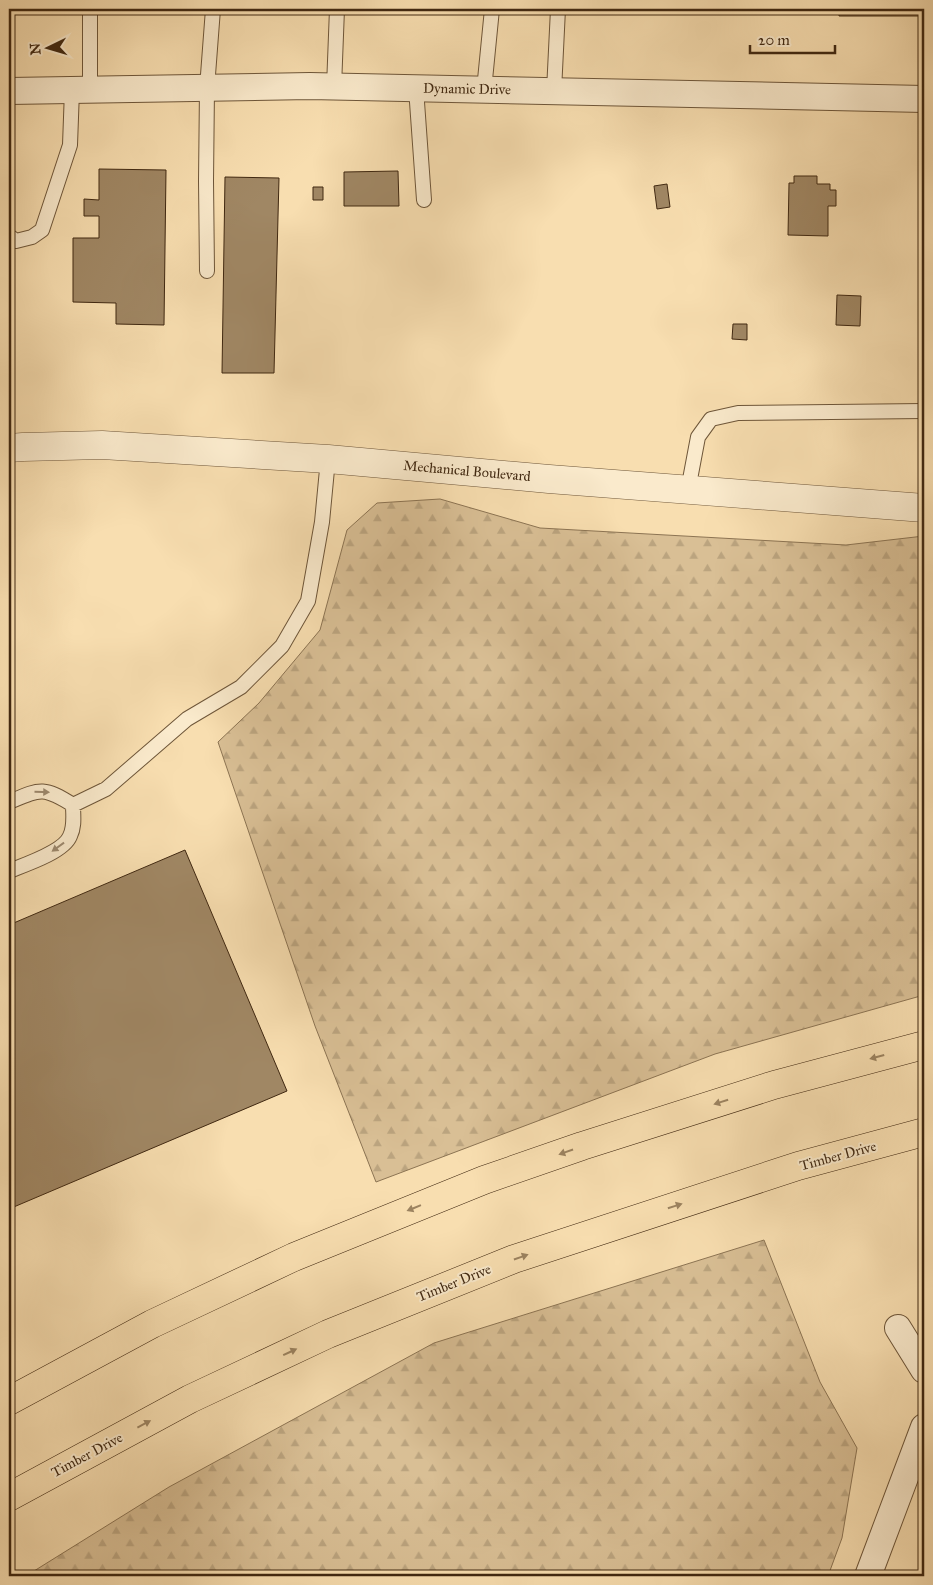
<svg xmlns="http://www.w3.org/2000/svg" width="933" height="1585" viewBox="0 0 933 1585" font-family="'IM FELL Great Primer',serif">
<style>
.forest{fill:url(#forest-firs);stroke:#8c7453}
.building{fill:#a08764;stroke:#402811}
.lines{fill:none;stroke-linecap:round;stroke-linejoin:round}
.service-casing{stroke:#6e5639;stroke-width:16}
.minor-casing{stroke:#6e5639;stroke-width:28}
.tertiary-casing{stroke:#6e5639;stroke-width:29}
.primary-casing{stroke:#402811;stroke-width:29}
.service{stroke:#faeacc;stroke-width:14}
.minor{stroke:#faeacc;stroke-width:26}
.tertiary{stroke:#faeacc;stroke-width:28}
.primary{stroke:#f8deb0;stroke-width:28}
.oneway{fill:#9d896e}
.oneway2{fill:#9c8360}
.labels{text-anchor:middle;dominant-baseline:central;stroke-width:4;stroke-linejoin:round;paint-order:stroke}
.street-label{font-size:14px;fill:#402811;stroke:#faeacc}
</style>
<defs>
<pattern id="forest-firs" width="22" height="20" patternUnits="userSpaceOnUse" patternTransform="scale(1.25)"><rect width="22" height="20" fill="#d9bf95"/><path d="M5 1l3.5 6h-7zM16 11l3.5 6h-7z" fill="#bba47f"/></pattern>
</defs>
<rect width="100%" height="100%" fill="#f8deb0"/>
<filter id="stains"><feTurbulence type="fractalNoise" baseFrequency=".004" numOctaves="4"/><feColorMatrix values="0 0 0 0 .2 0 0 0 0 .09 0 0 0 0 .02 0 0 0 .5 -.17"/></filter>
<radialGradient id="worn" r=".72"><stop offset=".6" stop-color="#630" stop-opacity="0"/><stop offset="1" stop-color="#630" stop-opacity=".3"/></radialGradient>
<path class="forest" d="M440 499 540 528 846 545 924 536V995L715 1054 376 1182 315 1026 218 742 259 703 320 630 347 530 377 503Z
M764 1240 820 1382 857 1448 842 1538 828 1576H21L34 1571 169 1487 434 1343Z"/>
<path class="building" d="M839 9H924V16H839Z
M99 169 166 170 164 325 116 324V303L73 302V238H99V216H84V199L99 200Z
M398 171 399 206H344V172Z
M794 176H817V184H830V190H836V206H828V236L788 235 789 183H794Z
M225 177 279 178 274 373H222Z
M667 184 670 207 657 209 654 186Z
M313 187H323V200H313Z
M837 295 861 296 860 326 836 325Z
M733 324H747V340L732 339Z
M185 850 287 1091 9 1209V925Z"/>
<g class="lines">
<g class="service-casing">
<path id="service" d="M334 87 337 9
M416 88 424 200
M90 89V9
M484 90 492 9
M554 91 558 9
M9 236 16 241 32 237 42 230 70 145 72 90
M207 271 206 181 207 88 213 9
M688 490 698 437 711 419 738 413 924 411
M9 802C40 789 43 786 73 805
M73 805 106 789 187 719 241 687 282 646 308 601 322 522 328 459
M9 871C24 865 64 852 70 836 75 826 73 815 73 805"/>
</g>
<g class="minor-casing">
<path id="minor" d="M9 91 310 86 924 99
M898 1328 924 1370
M868 1576 924 1427"/>
</g>
<g class="tertiary-casing">
<path id="tertiary" d="M9 448 23 447 102 445 328 459 549 479 924 508"/>
</g>
<g class="primary-casing">
<path id="primary" d="M9 1401 152 1324 294 1257 484 1180 582 1146 774 1085 924 1045
M9 1497 190 1399 328 1334 514 1259 798 1166 924 1132"/>
</g>
<use href="#service" class="service"/>
<use href="#minor" class="minor"/>
<use href="#tertiary" class="tertiary"/>
<use href="#primary" class="primary"/>
</g>
<defs><path id="oneway-solid" d="M-6-.8H1V-3.2L6.5 0L1 3.2V.8H-6Z" transform="scale(1.25)"/></defs>
<g class="oneway">
<use href="#oneway-solid" transform="translate(42 792) rotate(1)"/>
<use href="#oneway-solid" transform="translate(58 847) rotate(144)"/>
</g>
<g class="oneway2">
<use href="#oneway-solid" transform="translate(877 1057) rotate(165)"/>
<use href="#oneway-solid" transform="translate(721 1102) rotate(162)"/>
<use href="#oneway-solid" transform="translate(566 1152) rotate(161)"/>
<use href="#oneway-solid" transform="translate(675 1206) rotate(-18)"/>
<use href="#oneway-solid" transform="translate(414 1208) rotate(158)"/>
<use href="#oneway-solid" transform="translate(521 1257) rotate(-19)"/>
<use href="#oneway-solid" transform="translate(290 1352) rotate(-25)"/>
<use href="#oneway-solid" transform="translate(144 1424) rotate(-28)"/>
</g>
<g class="labels">
<g class="street-label">
<text transform="translate(467 89) rotate(1)">Dynamic Drive</text>
<text transform="translate(467 471) rotate(5)">Mechanical Boulevard</text>
<text transform="translate(838 1156) rotate(-15)">Timber Drive</text>
<text transform="translate(454 1283) rotate(-22)">Timber Drive</text>
<text transform="translate(87 1455) rotate(-28)">Timber Drive</text>
</g>
</g>
<rect width="933" height="1585" fill="none" stroke="#f8deb0" stroke-width="30"/>
<rect x="10" y="10" width="913" height="1565" fill="none" stroke="#402811" stroke-width="2.5"/>
<rect x="15" y="15" width="903" height="1555" fill="none" stroke="#402811"/>
<g transform="translate(48 48) rotate(265)" stroke="#faeacc" stroke-width="4" paint-order="stroke">
<path d="M0-4L9 19L0 12L-9 19Z" fill="#402811"/>
<text y="-8" font-size="14" font-weight="bold" text-anchor="middle" fill="#402811">N</text>
</g>
<path d="M750 45v8h85v-8" fill="none" stroke="#402811" stroke-width="2.5"/>
<text x="758" y="45" font-size="15" fill="#402811" stroke="#faeacc" stroke-width="4" paint-order="stroke">20 m</text>
<rect width="100%" height="100%" filter="url(#stains)"/>
<rect width="100%" height="100%" fill="url(#worn)"/>
</svg>
